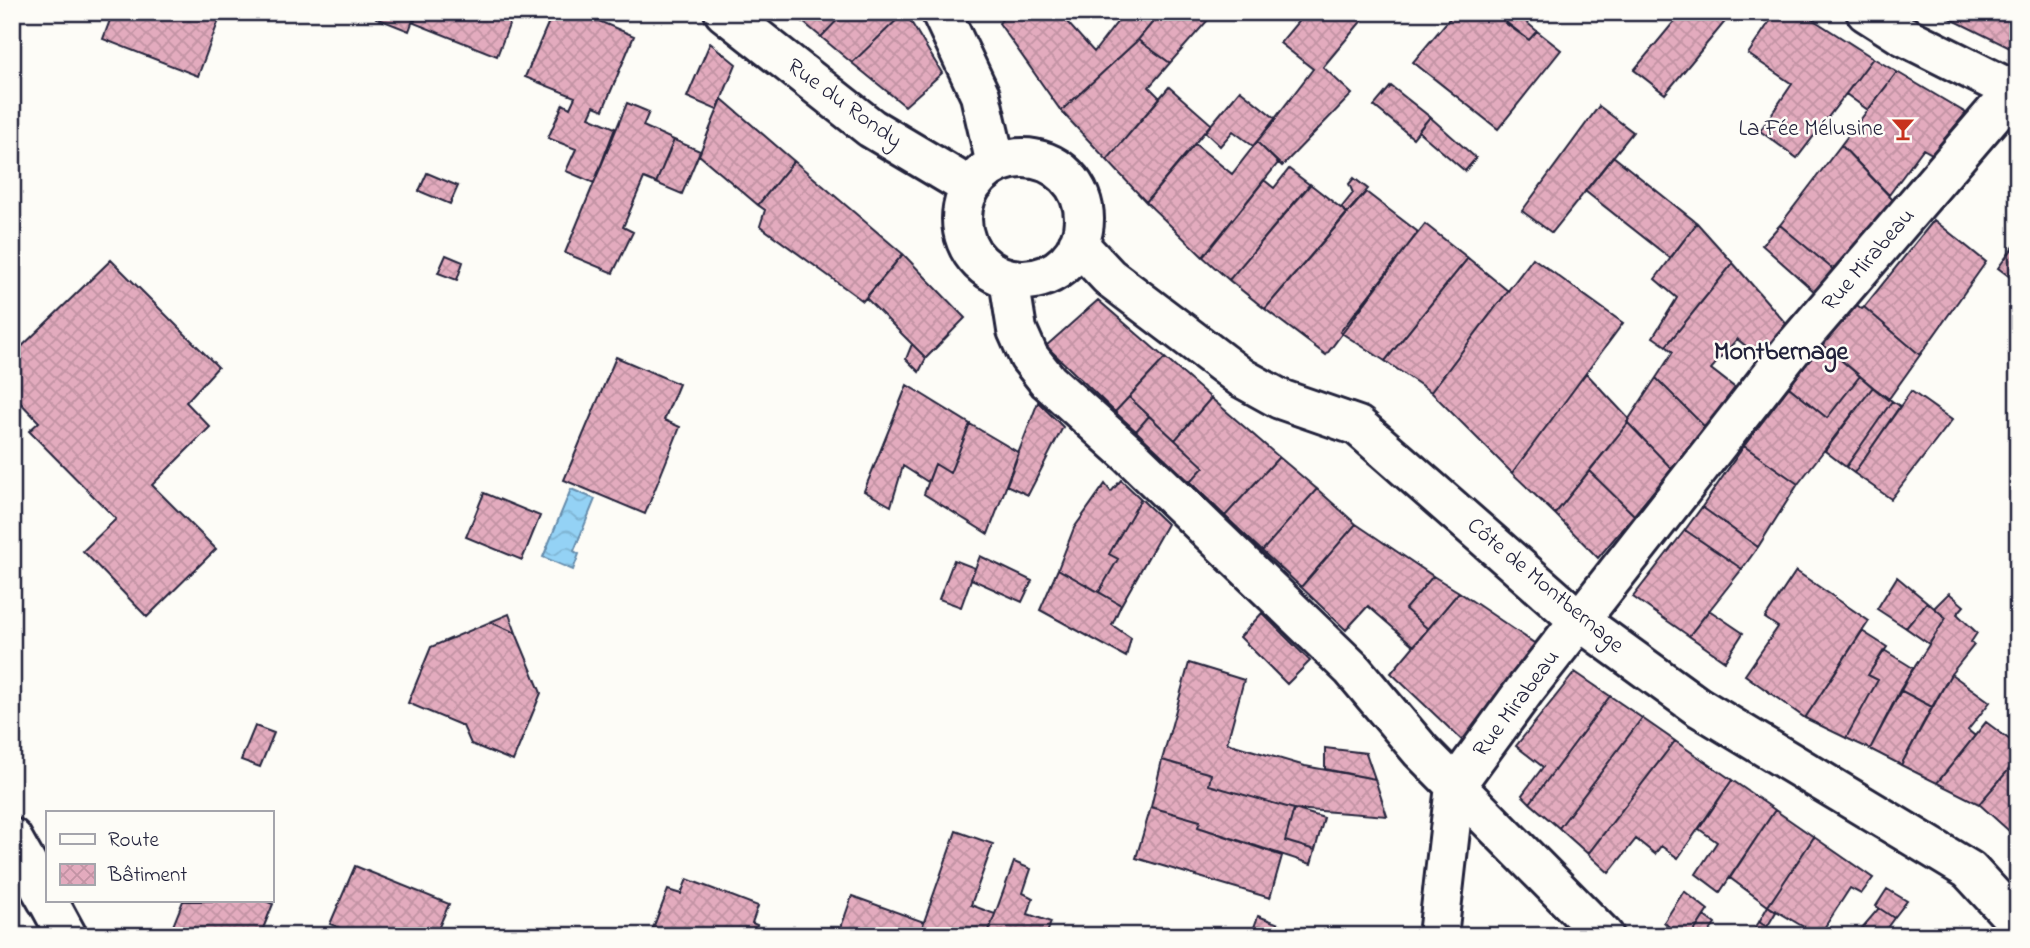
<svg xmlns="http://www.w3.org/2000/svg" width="2030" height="948" viewBox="0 0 2030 948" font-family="'Indie Flower',sans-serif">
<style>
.water{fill:url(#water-waves);stroke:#668cab;stroke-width:2}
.building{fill:url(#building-cross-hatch);stroke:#22223b;stroke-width:2}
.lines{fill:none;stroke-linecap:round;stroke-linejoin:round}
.minor-casing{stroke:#22223b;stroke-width:44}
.minor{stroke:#fdfcf7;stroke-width:38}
.labels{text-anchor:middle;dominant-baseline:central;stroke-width:5;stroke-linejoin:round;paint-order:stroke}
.street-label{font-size:23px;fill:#22223b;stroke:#fdfcf7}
.poi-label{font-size:23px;fill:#22223b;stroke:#fdfcf7;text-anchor:end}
.quarter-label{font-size:26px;font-weight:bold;fill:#22223b;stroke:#fdfcf7}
</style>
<defs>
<pattern id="water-waves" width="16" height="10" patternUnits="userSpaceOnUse" patternTransform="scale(1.75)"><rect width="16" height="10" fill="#94d2f5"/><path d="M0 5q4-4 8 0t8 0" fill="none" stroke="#7fb4d3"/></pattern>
<pattern id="building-cross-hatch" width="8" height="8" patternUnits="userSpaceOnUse" patternTransform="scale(1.75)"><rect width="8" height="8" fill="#e3abbe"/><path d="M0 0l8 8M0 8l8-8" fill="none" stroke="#c293a4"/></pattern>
</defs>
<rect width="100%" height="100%" fill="#fdfcf7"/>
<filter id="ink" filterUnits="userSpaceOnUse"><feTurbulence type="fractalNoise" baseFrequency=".0143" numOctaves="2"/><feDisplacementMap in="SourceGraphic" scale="14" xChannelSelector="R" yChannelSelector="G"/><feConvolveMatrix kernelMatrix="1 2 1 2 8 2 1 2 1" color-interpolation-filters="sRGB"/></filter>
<g filter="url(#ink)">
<path class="water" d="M571 489 595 499 574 551 579 554 573 570 543 557Z"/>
<path class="building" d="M113 12H222L198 76 103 39Z
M378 12H416L409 31 376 18Z
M418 12H514L497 56 414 23Z
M553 12H578L634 36 603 110 594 106 589 117 615 128 594 183 566 171 576 149 548 138 563 104 570 108 575 97 525 77Z
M791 12H845L821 37Z
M845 12H905L852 63 821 37Z
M905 12 942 73 905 106 852 63Z
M1008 12H1058L1094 52 1125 12H1161L1138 40 1061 111 999 23Z
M1161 12H1215L1170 63 1138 40Z
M1306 12H1369L1323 67 1352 94 1282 166 1257 142 1313 69 1280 43Z
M1455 12H1493L1529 40 1537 31 1561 50 1498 129 1413 62Z
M1514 12 1537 31 1529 40 1505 23Z
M1682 12H1733L1665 94 1634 70Z
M1776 12H1801L1873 58 1797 158 1760 131 1792 84 1748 54Z
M1937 12H2018V52Z
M1138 40 1170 63 1149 87 1160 98 1107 160 1061 111Z
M710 43 736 64 717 110 687 97Z
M1873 58 1897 72 1868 110 1846 94Z
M1897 72 1966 113 1932 154 1923 149 1889 195 1841 145Z
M1391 86 1430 117 1413 138 1374 106Z
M1169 87 1211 124 1146 202 1107 160Z
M1240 90 1276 119 1253 146 1233 131 1220 146 1205 132Z
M722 99 794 161 758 205 699 155Z
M627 103 649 112 643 126 674 140 656 183 644 178 623 227 633 232 613 273 565 253Z
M1599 106 1633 132 1552 233 1522 211Z
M1430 117 1476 158 1465 171 1418 131Z
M674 140 700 151 682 194 656 183Z
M1257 142 1278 163 1203 257 1146 202 1195 144 1232 174Z
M1841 145 1893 200 1835 271 1780 225Z
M1613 156 1697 223 1670 258 1585 191Z
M794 161 903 254 863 301 760 226 765 210 758 205Z
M1289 169 1310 185 1229 280 1203 257 1264 180 1274 188Z
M427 173 458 186 450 204 419 191Z
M1354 178 1368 189 1347 213 1341 208 1353 193 1349 184Z
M1310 184 1347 213 1265 309 1229 280Z
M1366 192 1418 232 1326 355 1265 309Z
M1934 220 1986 262 1920 355 1864 307Z
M1697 223 1733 263 1666 346 1653 337 1677 298 1655 279Z
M1425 224 1468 258 1385 361 1340 332Z
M1780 225 1835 271 1816 293 1762 245Z
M2018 241V283L1998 268Z
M903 254 965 318 926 358 866 298Z
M446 255 463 262 457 280 438 273Z
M1468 258 1508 291 1431 392 1385 361Z
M1533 258 1623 323 1512 473 1431 392Z
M111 260 218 367 186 402 210 427 152 485 216 549 147 617 83 551 116 519 29 431 39 422 12 394V356Z
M1733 263 1789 327 1762 359 1737 339 1711 369 1738 390 1706 428 1656 378 1673 352 1666 346Z
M1098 300 1165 358 1115 412 1046 346Z
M1853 302 1862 309 1864 307 1920 355 1888 400 1822 344Z
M912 344 926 358 919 372 906 359Z
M1822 344 1860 376 1827 418 1789 387Z
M616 357 679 384 664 420 680 427 645 514 564 480Z
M1165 358 1211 398 1175 440 1129 397Z
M1586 373 1628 418V423L1555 514 1512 473Z
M1860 376 1873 387 1798 484 1744 446 1789 387 1827 418Z
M1656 378 1706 428 1672 469 1627 422Z
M907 385 970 424 950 473 935 464 928 482 903 466 891 506 864 491Z
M1873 387 1892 401 1846 467 1825 451Z
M1911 391 1952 420 1891 499 1854 473Z
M1129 397 1149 416 1136 431 1115 412Z
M1211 398 1279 457 1225 516 1190 482 1204 467 1175 440Z
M1892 401 1900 406 1854 473 1846 467Z
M1038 402 1063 427 1028 495 1006 485Z
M1149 416 1204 467 1190 482 1136 431Z
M1628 423 1672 469 1634 515 1589 471Z
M970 424 1019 453 988 534 924 494 935 464 950 473Z
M1744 446 1798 484 1758 547 1702 507Z
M1279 457 1317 489 1262 551 1225 516Z
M1589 471 1634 515 1598 558 1555 514Z
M1121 480 1141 499 1109 554 1118 559 1099 592 1058 569 1074 528 1105 484 1111 492Z
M1317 489 1356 524 1301 587 1262 551Z
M484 493 540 516 522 560 466 537Z
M1141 499 1167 524 1121 605 1099 592 1118 559 1109 554Z
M1702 507 1758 547 1742 569 1685 530Z
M1356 524 1433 576 1405 609 1428 629 1414 646 1368 606 1346 630 1301 587Z
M1685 530 1742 569 1689 636 1633 597Z
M980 556 1032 581 1022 602 971 579Z
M954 560 975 568 961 607 939 599Z
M1058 569 1121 605 1112 625 1131 638 1126 657 1040 610Z
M1796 571 1869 621 1805 718 1745 675 1778 627 1765 618Z
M1433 576 1459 592 1428 629 1405 609Z
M1897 577 1927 602 1906 628 1877 609Z
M1459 592 1543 649 1468 746 1391 673Z
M1949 593 1964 606 1957 614 1977 633 1971 642 1974 645 1951 674 1932 707 1900 690 1946 618 1934 608Z
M1927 602 1946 618 1929 644 1906 628Z
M1709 610 1743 633 1725 661 1689 636Z
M1262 613 1310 661 1287 684 1240 637Z
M509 614 516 633 490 622Z
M490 622 516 633 541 693 513 761 471 744 463 726 408 703 431 647Z
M1862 631 1887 647 1868 675 1878 680 1846 738 1805 718Z
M1884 650 1913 668 1870 749 1846 738 1878 680 1868 675Z
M1189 663 1244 680 1227 743 1305 766 1375 779 1387 816 1294 809 1209 785 1211 774 1162 760Z
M1575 672 1610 696 1530 803 1522 795 1543 767 1516 746Z
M1951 674 1990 702 1968 730 1975 736 1937 783 1901 765Z
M1900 690 1932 707 1901 765 1870 749Z
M1610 696 1642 718 1559 828 1530 803Z
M1642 718 1675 741 1588 854 1559 828Z
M1986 722 2018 746V759L1979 804 1937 783Z
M255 726 274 733 260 767 241 760Z
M1675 741 1732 780 1678 858 1661 846 1655 854 1636 839 1609 873 1588 854Z
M1325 748 1366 753 1375 779 1325 769Z
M2018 759V839L1979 804Z
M1162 760 1211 774 1209 785 1294 809 1285 841 1315 850 1311 864 1198 827 1200 821 1151 807Z
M1732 780 1775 810 1720 892 1696 874 1717 842 1699 829Z
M1151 807 1200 821 1198 827 1282 856 1270 898 1136 858Z
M1294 809 1324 818 1315 850 1285 841Z
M1775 810 1814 837 1768 906 1730 878Z
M956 831 993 844 971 905 995 914 987 936H919Z
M1814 837 1873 878 1861 894 1850 888 1819 936 1768 906Z
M1014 862 1031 869 1023 893 1033 898 1028 914 1051 922 1046 936H987Z
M355 866 449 904 435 936H358L330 924Z
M687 879 758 906 752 923 757 925 753 936H650L668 890 681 894Z
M1887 889 1907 901 1894 918 1876 906Z
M1684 891 1708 910 1691 936H1678L1664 922Z
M852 896 924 922 919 936H838Z
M183 901H265L273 904 260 936H169Z
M1768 906 1776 912 1767 927 1759 922Z
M1879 908 1894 918 1881 936H1855Z
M1258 916 1295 930 1293 936H1251Z
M1704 916 1715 924 1710 931 1717 936H1691Z
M1759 922 1767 927 1781 936H1750Z"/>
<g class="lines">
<g class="minor-casing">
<path id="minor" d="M724 12 871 128 970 187
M941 12 980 95 996 164
M1866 12 1902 35 2018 93
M962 219a61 61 0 1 1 122 0a61 61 0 1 1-122 0Z
M1078 244 1109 277 1242 378 1280 399 1358 426 1580 621 1697 706 1969 870 2018 923
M1009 279 1017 330 1029 357 1048 381 1130 455 1352 669 1421 751 1604 936
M1455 786 1525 690 1792 349 1995 112 2017 93
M12 838 47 900
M48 901 67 936
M1438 936 1455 786"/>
</g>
<use href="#minor" class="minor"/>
</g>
</g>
<defs>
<g id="bar-bare" transform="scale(1.89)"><path d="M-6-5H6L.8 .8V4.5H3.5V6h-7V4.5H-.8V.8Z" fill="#c8321e" stroke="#fdfcf7" stroke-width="2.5" paint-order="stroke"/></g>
</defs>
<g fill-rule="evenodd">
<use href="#bar-bare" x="1903" y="129"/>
</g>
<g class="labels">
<g class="street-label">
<text transform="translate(844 104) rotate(36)">Rue du Rondy</text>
<text transform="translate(1869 260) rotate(-49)">Rue Mirabeau</text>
<text transform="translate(1545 586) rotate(40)">Côte de Montbernage</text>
<text transform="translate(1517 704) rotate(-53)">Rue Mirabeau</text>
</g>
<g class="poi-label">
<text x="1883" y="129">La Fée Mélusine</text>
</g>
<g class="quarter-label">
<text x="1781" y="353">Montbernage</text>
</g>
</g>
<rect width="2030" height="948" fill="none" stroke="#fdfcf7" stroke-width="42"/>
<rect x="21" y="21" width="1988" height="906" fill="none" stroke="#22223b" stroke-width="2.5" filter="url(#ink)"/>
<rect x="46" y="811" width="228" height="91" fill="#fdfcf7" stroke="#a5a5ac" stroke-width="2"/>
<rect x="60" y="834" width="35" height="10" fill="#fdfcf7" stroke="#a5a5ac" stroke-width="2"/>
<text x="108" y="846" font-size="21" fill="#22223b">Route</text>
<rect x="60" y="864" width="35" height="21" fill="url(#building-cross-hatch)" stroke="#a5a5ac" stroke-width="2"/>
<text x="108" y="881" font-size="21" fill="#22223b">Bâtiment</text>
</svg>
